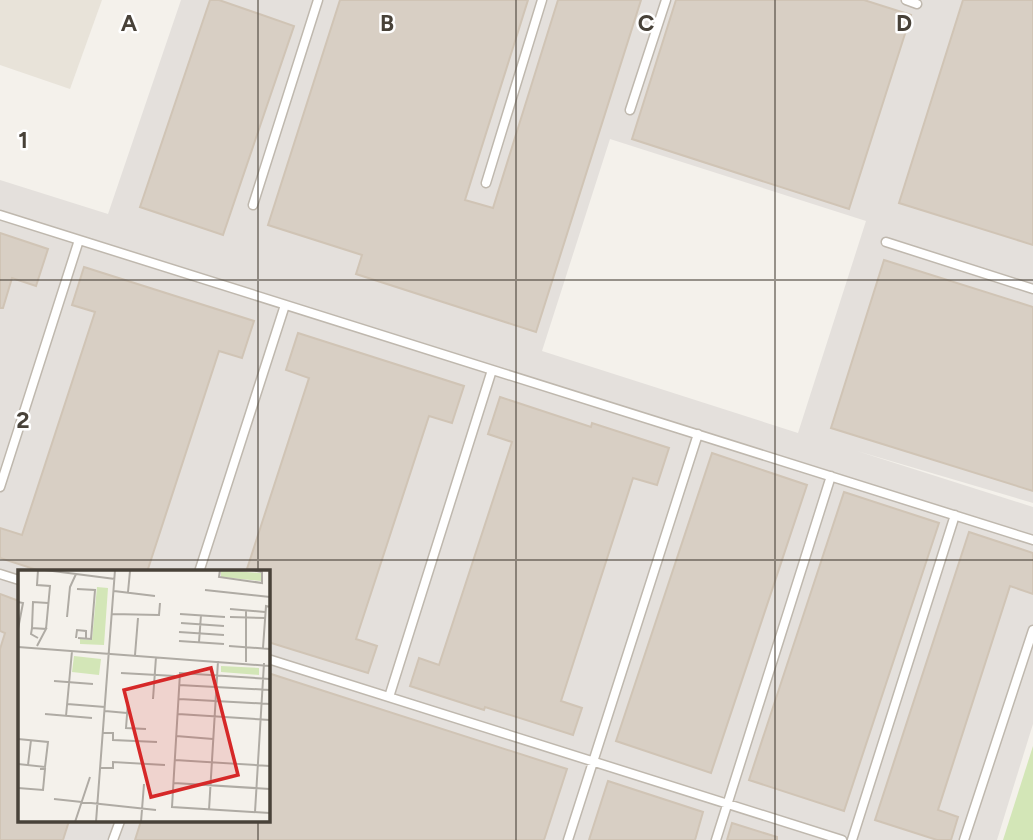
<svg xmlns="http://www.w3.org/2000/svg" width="1033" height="840" viewBox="0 0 1033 840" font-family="Figtree,sans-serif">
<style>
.residential{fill:#e8e3d9}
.industrial{fill:#e4e0dc;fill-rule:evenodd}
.green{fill:#d3e6b7}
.building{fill:#d8cfc4;stroke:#d0c4b5;stroke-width:2}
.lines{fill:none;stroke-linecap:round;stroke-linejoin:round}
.service-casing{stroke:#bfb8ae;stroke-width:11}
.service{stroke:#fff;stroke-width:8}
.grid{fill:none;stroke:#484239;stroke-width:2;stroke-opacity:0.55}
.inset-road{fill:none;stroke:#afaba4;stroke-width:2}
.view{fill:#d62828;fill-opacity:0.15;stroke:#d62828;stroke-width:3.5}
.inset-edge{fill:none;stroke:#484239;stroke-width:3.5}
.grid-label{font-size:23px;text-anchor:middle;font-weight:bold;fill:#484239;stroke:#fff;stroke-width:5;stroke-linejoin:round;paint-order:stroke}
</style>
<rect width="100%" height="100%" fill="#f4f1eb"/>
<path class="residential" d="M0 0H102L70 89 0 65Z"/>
<path class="industrial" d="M181 0H1033V503L857 451 1033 507V724L997 840H0V180L108 214ZM610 139 866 221 798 433 542 351ZM19 572H268V821H19Z"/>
<path class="green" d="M1033 746V840H1003Z"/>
<path class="building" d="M210 0H219L294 26 223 235 140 207Z
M340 0H528L465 200 493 208 558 0H641L536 332 356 274 362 255 268 225Z
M676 0H864L911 15 849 209 632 139Z
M963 0H1033V245L899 203Z
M0 233 48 249 36 286 12 278 3 308H0Z
M884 260 1033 307V491L831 428Z
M84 267 254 321 242 358 219 351 147 572H43L0 558V528L22 535 95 312 72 305Z
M298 333 464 386 452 423 429 416 356 639 377 646 368 673 268 642V572H246L309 378 286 370Z
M500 397 591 427 592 423 669 448 657 485 633 478 561 701 582 708 573 735 485 707 484 710 410 686 419 658 439 665 512 442 488 434Z
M712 453 807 485 711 773 616 741Z
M844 492 939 523 844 811 749 780Z
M969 532 1033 553V594L1010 586 938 810 958 817 951 840H937L875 820Z
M0 594 19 601V821H69L63 840H0V649L5 633 0 631Z
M268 673 567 769 544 840H135L141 821H268Z
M608 781 703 812 695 840H589Z
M732 823 777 837V840H727Z"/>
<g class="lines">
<g class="service-casing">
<path id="service" d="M906 0 917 4
M630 110 666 0
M486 183 542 0
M253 205 318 0
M0 215 1033 540
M886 242 1033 289
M0 487 79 240
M199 572 285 305
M0 574 19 580
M268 659 842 840
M389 697 492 370
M113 840 120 821
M568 840 698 434
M716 840 831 476
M852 840 955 515
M964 840 1033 630"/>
</g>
<use href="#service" class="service"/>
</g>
<path class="grid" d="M258 0V572M516 0V840M775 0V840M0 280H1033M0 560H1033M258 821V840"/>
<g transform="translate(18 570)">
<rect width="252" height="252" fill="#f4f1eb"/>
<path d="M203 0 243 3V11L203 7ZM79 17 90 18 86 75 62 74V69L74 70ZM56 86 83 89 81 105 54 102ZM203 96 241 98V105L203 102Z" fill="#d3e6b7"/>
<path class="inset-road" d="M20 0 19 15 32 16 28 59M27 0 97 9M202 0 201 7 244 13V2L234 0M59 19 77 20 73 69 60 68M187 20 252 27M96 21 137 26M110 22 112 1M0 32 5 33 0 59M212 39 247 42M94 44 141 45 142 33M162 44 207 47M49 47 52 17 58 4M212 47 247 48M163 53 206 56M14 58 15 32 30 33M161 62 206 65M58 68 59 60 68 61V68M161 71 206 74M181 72 183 45M19 76 28 59 14 58 13 64 20 68M211 76 252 79M0 77 252 96M245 78 248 36 252 37M117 85 120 48M228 92V40M103 103 157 106M252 109 162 103 154 237 252 243M36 111 75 114M161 115 252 120M135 129 138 87M161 129 252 134M110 132 108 158 128 159M49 134 87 137M87 141 109 143M27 144 74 148M160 144 252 150M48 146 54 81M85 163H95V170L139 172M158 166 195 169M0 169 30 172 27 197 0 194M157 190 252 196M10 195 13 170M83 198H95V192L147 195M156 213 252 219M0 218 25 220 27 199H22M36 229 138 240M191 240 200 91M237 242 246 93M57 252 72 207M78 252 97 0M123 252 126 214"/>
<path class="view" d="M193 98 220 205 133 227 106 120Z"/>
<rect width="252" height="252" class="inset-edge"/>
</g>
<g class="grid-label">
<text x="129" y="31">A</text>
<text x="387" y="31">B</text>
<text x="646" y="31">C</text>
<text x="904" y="31">D</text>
<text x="23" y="148">1</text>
<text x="23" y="428">2</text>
</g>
</svg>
